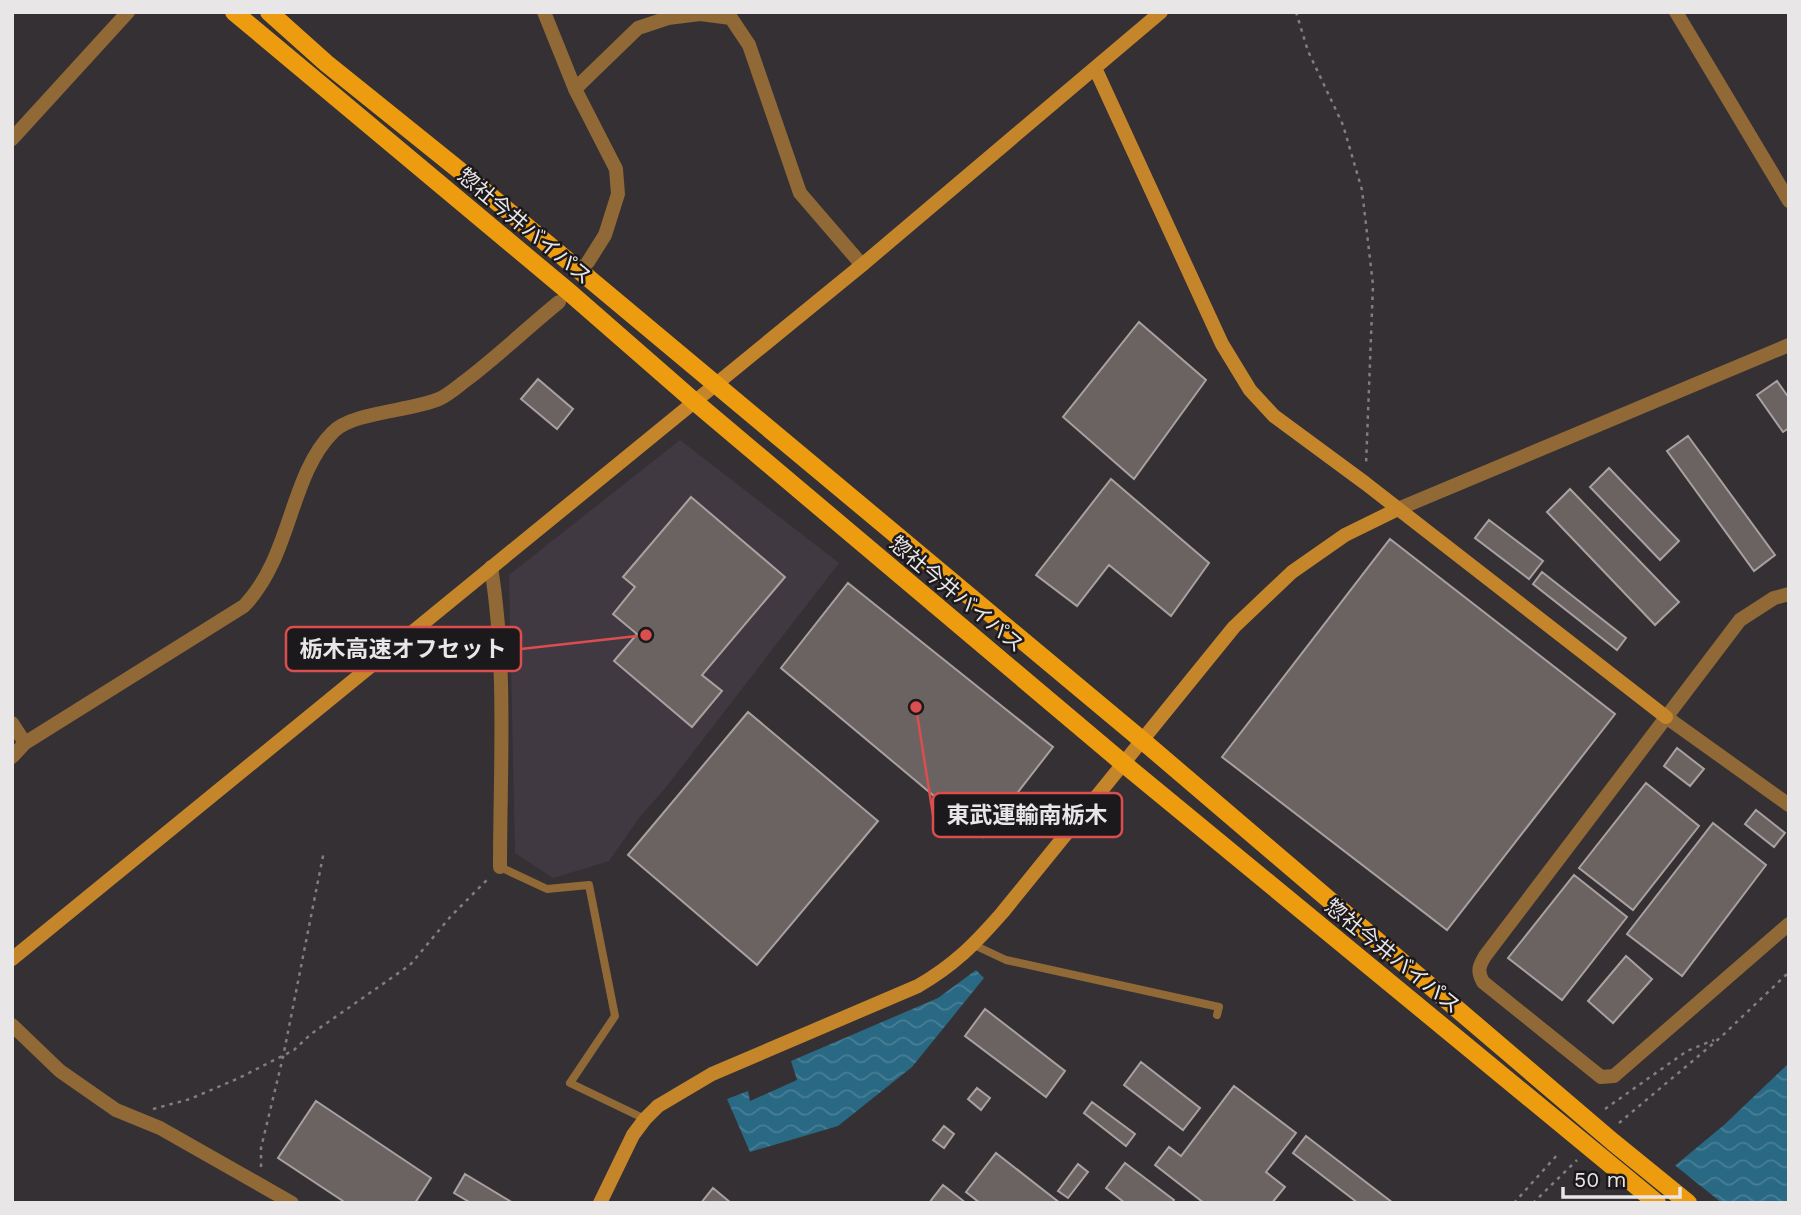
<svg xmlns="http://www.w3.org/2000/svg" width="1801" height="1215" viewBox="0 0 1801 1215" font-family="'Work Sans','Noto Sans JP',sans-serif">
<style>
.built{fill:#413941}
.water{fill:url(#water-waves)}
.pier{fill:#353034}
.building{fill:#6a6362;stroke:#a9a1a0;stroke-width:2}
.lines{fill:none;stroke-linecap:round;stroke-linejoin:round}
.path{stroke:#817d80;stroke-width:2.5;stroke-dasharray:3.5 5;stroke-linecap:butt}
.lane{stroke:#906936;stroke-width:8}
.street{stroke:#906936;stroke-width:14}
.secondary{stroke:#c5862b;stroke-width:14}
.primary{stroke:#ed9c10;stroke-width:18}
.labels{text-anchor:middle;dominant-baseline:central;stroke-width:5;stroke-linejoin:round;paint-order:stroke}
.street-label{font-size:21px;fill:#e9e6e8;stroke:#1b191b}
.leader{fill:none;stroke:#da4e4e;stroke-width:2.5}
.callout-dot{fill:#da4e4e;stroke:#1b191b;stroke-width:2.5}
.callout{fill:#1b191b;stroke:#da4e4e;stroke-width:2.5}
.callout-label{font-size:23px;text-anchor:middle;font-weight:bold;fill:#e9e6e8}
</style>
<defs>
<pattern id="water-waves" width="16" height="10" patternUnits="userSpaceOnUse" patternTransform="scale(1.75)"><rect width="16" height="10" fill="#296983"/><path d="M0 5q4-4 8 0t8 0" fill="none" stroke="#487e95"/></pattern>
</defs>
<rect width="100%" height="100%" fill="#353034"/>
<path class="built" d="M680 440 839 563 667 786 639 818 609 861 553 878 515 853 509 575Z"/>
<path class="water" d="M976 970 984 978 912 1067 838 1126 750 1152 727 1099 748 1091 750 1101 797 1080 791 1061 938 998Z
M1789 1063V1203H1630L1724 1125Z"/>
<path class="pier" d="M1672 1163 1722 1203H1634L1629 1199Z"/>
<path class="building" d="M1139 322 1206 380 1134 479 1063 417Z
M538 379 573 409 557 429 521 399Z
M1777 381 1789 398V428L1783 432 1757 395Z
M1688 436 1775 555 1754 571 1667 451Z
M1609 468 1679 541 1660 560 1590 487Z
M1111 479 1209 563 1171 616 1109 565 1077 606 1036 575Z
M1570 489 1679 602 1655 625 1547 512Z
M691 497 785 577 702 675 722 691 692 727 614 661 637 634 613 614 635 587 623 577Z
M1489 520 1543 561 1529 579 1475 538Z
M1390 539 1615 714 1447 930 1222 757Z
M1542 572 1626 638 1617 650 1533 584Z
M848 583 1053 747 983 837 781 668Z
M748 712 878 821 757 965 628 855Z
M1677 748 1704 769 1690 786 1664 766Z
M1646 783 1699 826 1633 910 1579 868Z
M1756 810 1785 833 1774 847 1745 824Z
M1713 823 1766 865 1682 976 1627 934Z
M1574 875 1627 917 1562 1000 1508 958Z
M1626 956 1652 979 1613 1023 1588 1001Z
M985 1009 1065 1071 1046 1097 965 1036Z
M1141 1062 1200 1108 1183 1130 1124 1085Z
M1234 1086 1296 1133 1266 1172 1285 1187 1272 1203H1204L1155 1165 1169 1147 1181 1156Z
M977 1088 990 1098 981 1110 968 1099Z
M316 1101 431 1178 415 1203H346L278 1158Z
M1092 1102 1135 1134 1126 1146 1084 1113Z
M944 1126 954 1134 944 1148 933 1140Z
M1306 1136 1393 1203H1358L1293 1153Z
M996 1153 1060 1203H980L966 1192Z
M1125 1163 1174 1200 1172 1203H1125L1106 1188Z
M1078 1164 1088 1172 1068 1198 1058 1191Z
M465 1174 513 1203H471L454 1193Z
M943 1185 966 1203H929Z
M713 1188 731 1203H701Z"/>
<g class="lines">
<path class="path" d="M1296 12 1308 51 1343 125 1362 190 1373 285 1366 465
M153 1109 190 1099 239 1078 294 1050 311 1034 410 965 451 916 490 877
M1605 1109 1687 1051 1714 1040
M1619 1123 1721 1037 1789 972
M261 1167V1148L283 1057 324 851
M1514 1203 1558 1154
M1533 1203 1577 1160"/>
<path class="lane" d="M500 867 547 889 589 885 615 1016 570 1083 645 1119
M974 945 1006 960 1219 1007 1217 1015"/>
<path class="street" d="M544 12 575 89 616 169 618 194 605 235 588 262
M1676 12 1789 201
M575 89 638 28 668 18 700 14 731 18 749 45 800 193 862 265
M12 139 128 12
M1398 509 1789 345
M491 567C507 666 500 768 500 867
M1789 594 1774 598 1740 620 1485 956C1479 966 1477 971 1483 982L1601 1077 1614 1076 1789 924
M1666 717 1789 805
M12 723 25 743
M12 757 25 743 244 606C292 556 289 476 333 432 352 412 411 411 439 399 448 395 457 387 465 381 498 356 527 328 559 302
M12 1025 60 1071 116 1110 160 1128 292 1203"/>
<path class="secondary" d="M1095 68 1222 344 1250 390 1274 416 1365 483 1666 717
M12 959 862 265 1161 12
M600 1203 633 1135 645 1119 658 1106 712 1074 918 986C954 965 974 945 1002 913L1234 627 1292 572 1345 535 1398 509"/>
<path class="primary" d="M234 12 569 292 695 402 1124 764 1657 1203
M269 12 326 63 459 170 1143 741 1613 1142 1688 1203"/>
</g>
<g class="labels">
<g class="street-label">
<text transform="translate(525 226) rotate(40)">惣社今井バイパス</text>
<text transform="translate(957 594) rotate(40)">惣社今井バイパス</text>
<text transform="translate(1393 956) rotate(39)">惣社今井バイパス</text>
</g>
</g>
<path class="leader" d="M646 635L521 649M916 707L933 815"/>
<g class="callout-dot">
<circle cx="646" cy="635" r="7"/>
<circle cx="916" cy="707" r="7"/>
</g>
<g class="callout">
<rect x="286" y="627" width="235" height="44" rx="7"/>
<rect x="933" y="793" width="189" height="44" rx="7"/>
</g>
<g class="callout-label">
<text x="403" y="657">栃木高速オフセット</text>
<text x="1027" y="823">東武運輸南栃木</text>
</g>
<rect width="1801" height="1215" fill="none" stroke="#e9e6e8" stroke-width="28"/>
<path d="M1563 1187v10h117v-10" fill="none" stroke="#e9e6e8" stroke-width="3.5"/>
<text x="1574" y="1187" font-size="21" fill="#e9e6e8" stroke="#1b191b" stroke-width="5" paint-order="stroke">50 m</text>
</svg>
